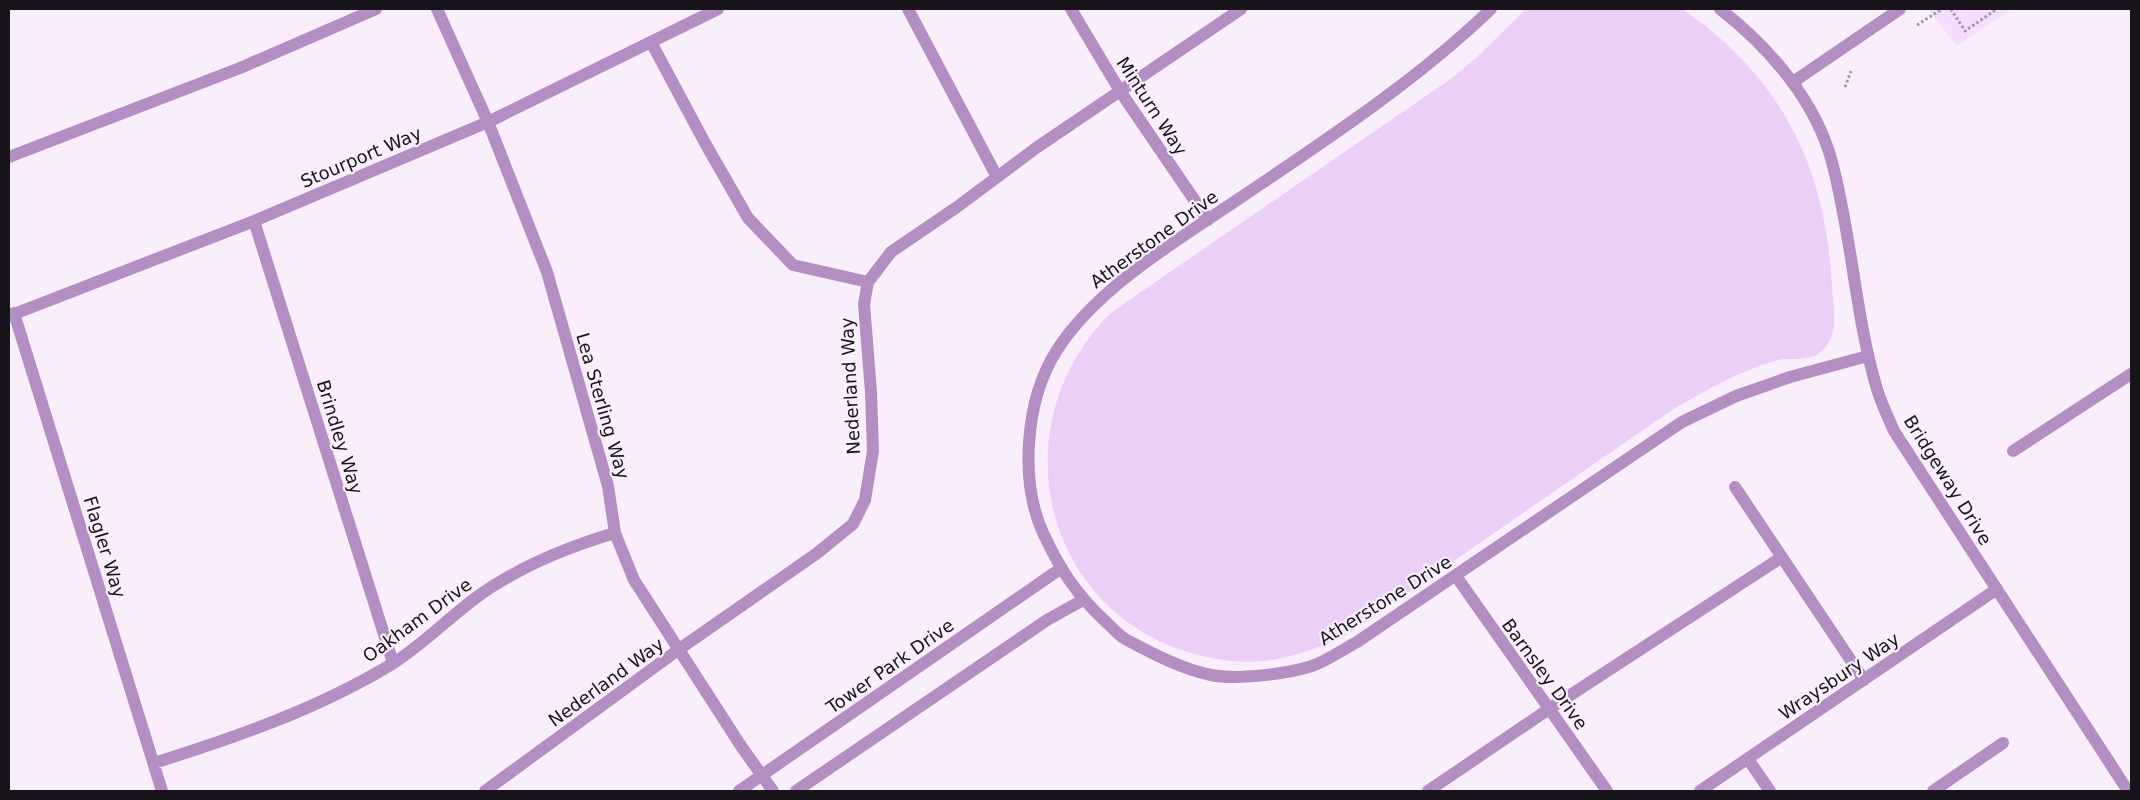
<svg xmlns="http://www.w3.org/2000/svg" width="2140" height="800" viewBox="0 0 2140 800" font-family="'DejaVu Sans',sans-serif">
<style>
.built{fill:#f3dffd}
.green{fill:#eacff7}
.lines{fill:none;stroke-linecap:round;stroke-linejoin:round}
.path{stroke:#9d95a1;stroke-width:3;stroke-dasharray:2.5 2.5;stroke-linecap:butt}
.service{stroke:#b28ec2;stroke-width:12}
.minor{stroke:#b28ec2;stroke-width:12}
.tertiary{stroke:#b28ec2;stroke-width:12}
.labels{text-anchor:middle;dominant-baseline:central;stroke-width:4.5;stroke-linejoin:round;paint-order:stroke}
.street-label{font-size:18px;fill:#19131b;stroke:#f8eefc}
</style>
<rect width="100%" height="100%" fill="#f8eefc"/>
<path class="built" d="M1928 9H2011L1957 46Z"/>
<path class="green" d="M1526 9H1682C1782 77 1826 168 1832 287 1833 308 1840 332 1824 349 1810 364 1791 356 1774 361 1738 372 1704 391 1672 410L1345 636C1318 648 1292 658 1263 661 1232 664 1198 657 1170 646 1037 590 1008 422 1105 319 1114 310 1127 302 1138 294L1452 78 1477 57Z"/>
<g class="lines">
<path class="path" d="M1951 9 1965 31 1997 9
M1917 25 1942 9
M1845 87 1851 71"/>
<path class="service" d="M908 9 997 177
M651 42 705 143 748 218 793 265 868 282
M1793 82 1900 9
M9 157 240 68 376 9
M2013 451 2131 374
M1735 487 1864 680
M1748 759 1770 791
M485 791 678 650 816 554 853 524 865 500 873 451 871 392 864 304 868 282 891 252 957 207 1036 148 1241 9
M1428 791 1549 709 1782 557
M1933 791 2003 743"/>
<path class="minor" d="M437 9 488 122 547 272 608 486 615 533 634 580 741 746 773 791
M1071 9 1120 91 1208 220
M1491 9C1417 80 1329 138 1243 196 1181 238 1097 287 1057 350 1025 400 1019 482 1044 535 1061 571 1077 595 1106 622 1113 628 1119 636 1127 640 1153 654 1182 669 1211 675 1236 680 1287 674 1312 666 1327 661 1342 650 1357 642L1682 422 1736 396 1790 377 1868 356
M254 221 393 663
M14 313 162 791
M9 316 254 221 488 122 718 9
M1456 576 1607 791
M154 763C236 737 318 709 392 664 424 644 450 616 481 594 523 565 567 547 615 533
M739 791 1060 569
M796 791 1047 620 1083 600
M1700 791 1997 589"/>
<path class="tertiary" d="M1720 9C1769 47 1816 101 1832 162 1852 237 1855 315 1877 389 1881 403 1888 417 1894 431L2128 791"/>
</g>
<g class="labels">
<g class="street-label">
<text transform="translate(1152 106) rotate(57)">Minturn Way</text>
<text transform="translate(361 157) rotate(-23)">Stourport Way</text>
<text transform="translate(1154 239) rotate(-36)">Atherstone Drive</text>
<text transform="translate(850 386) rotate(-93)">Nederland Way</text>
<text transform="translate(603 406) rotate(74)">Lea Sterling Way</text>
<text transform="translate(340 437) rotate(73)">Brindley Way</text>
<text transform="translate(1948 480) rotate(58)">Bridgeway Drive</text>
<text transform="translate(105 547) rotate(73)">Flagler Way</text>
<text transform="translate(1385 600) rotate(-32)">Atherstone Drive</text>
<text transform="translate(417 620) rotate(-36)">Oakham Drive</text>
<text transform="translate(890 666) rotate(-35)">Tower Park Drive</text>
<text transform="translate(1545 674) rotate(54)">Barnsley Drive</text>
<text transform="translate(1839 676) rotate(-34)">Wraysbury Way</text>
<text transform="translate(606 682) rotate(-36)">Nederland Way</text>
</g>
</g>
<rect width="2140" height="800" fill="none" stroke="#19131b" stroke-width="20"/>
</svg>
